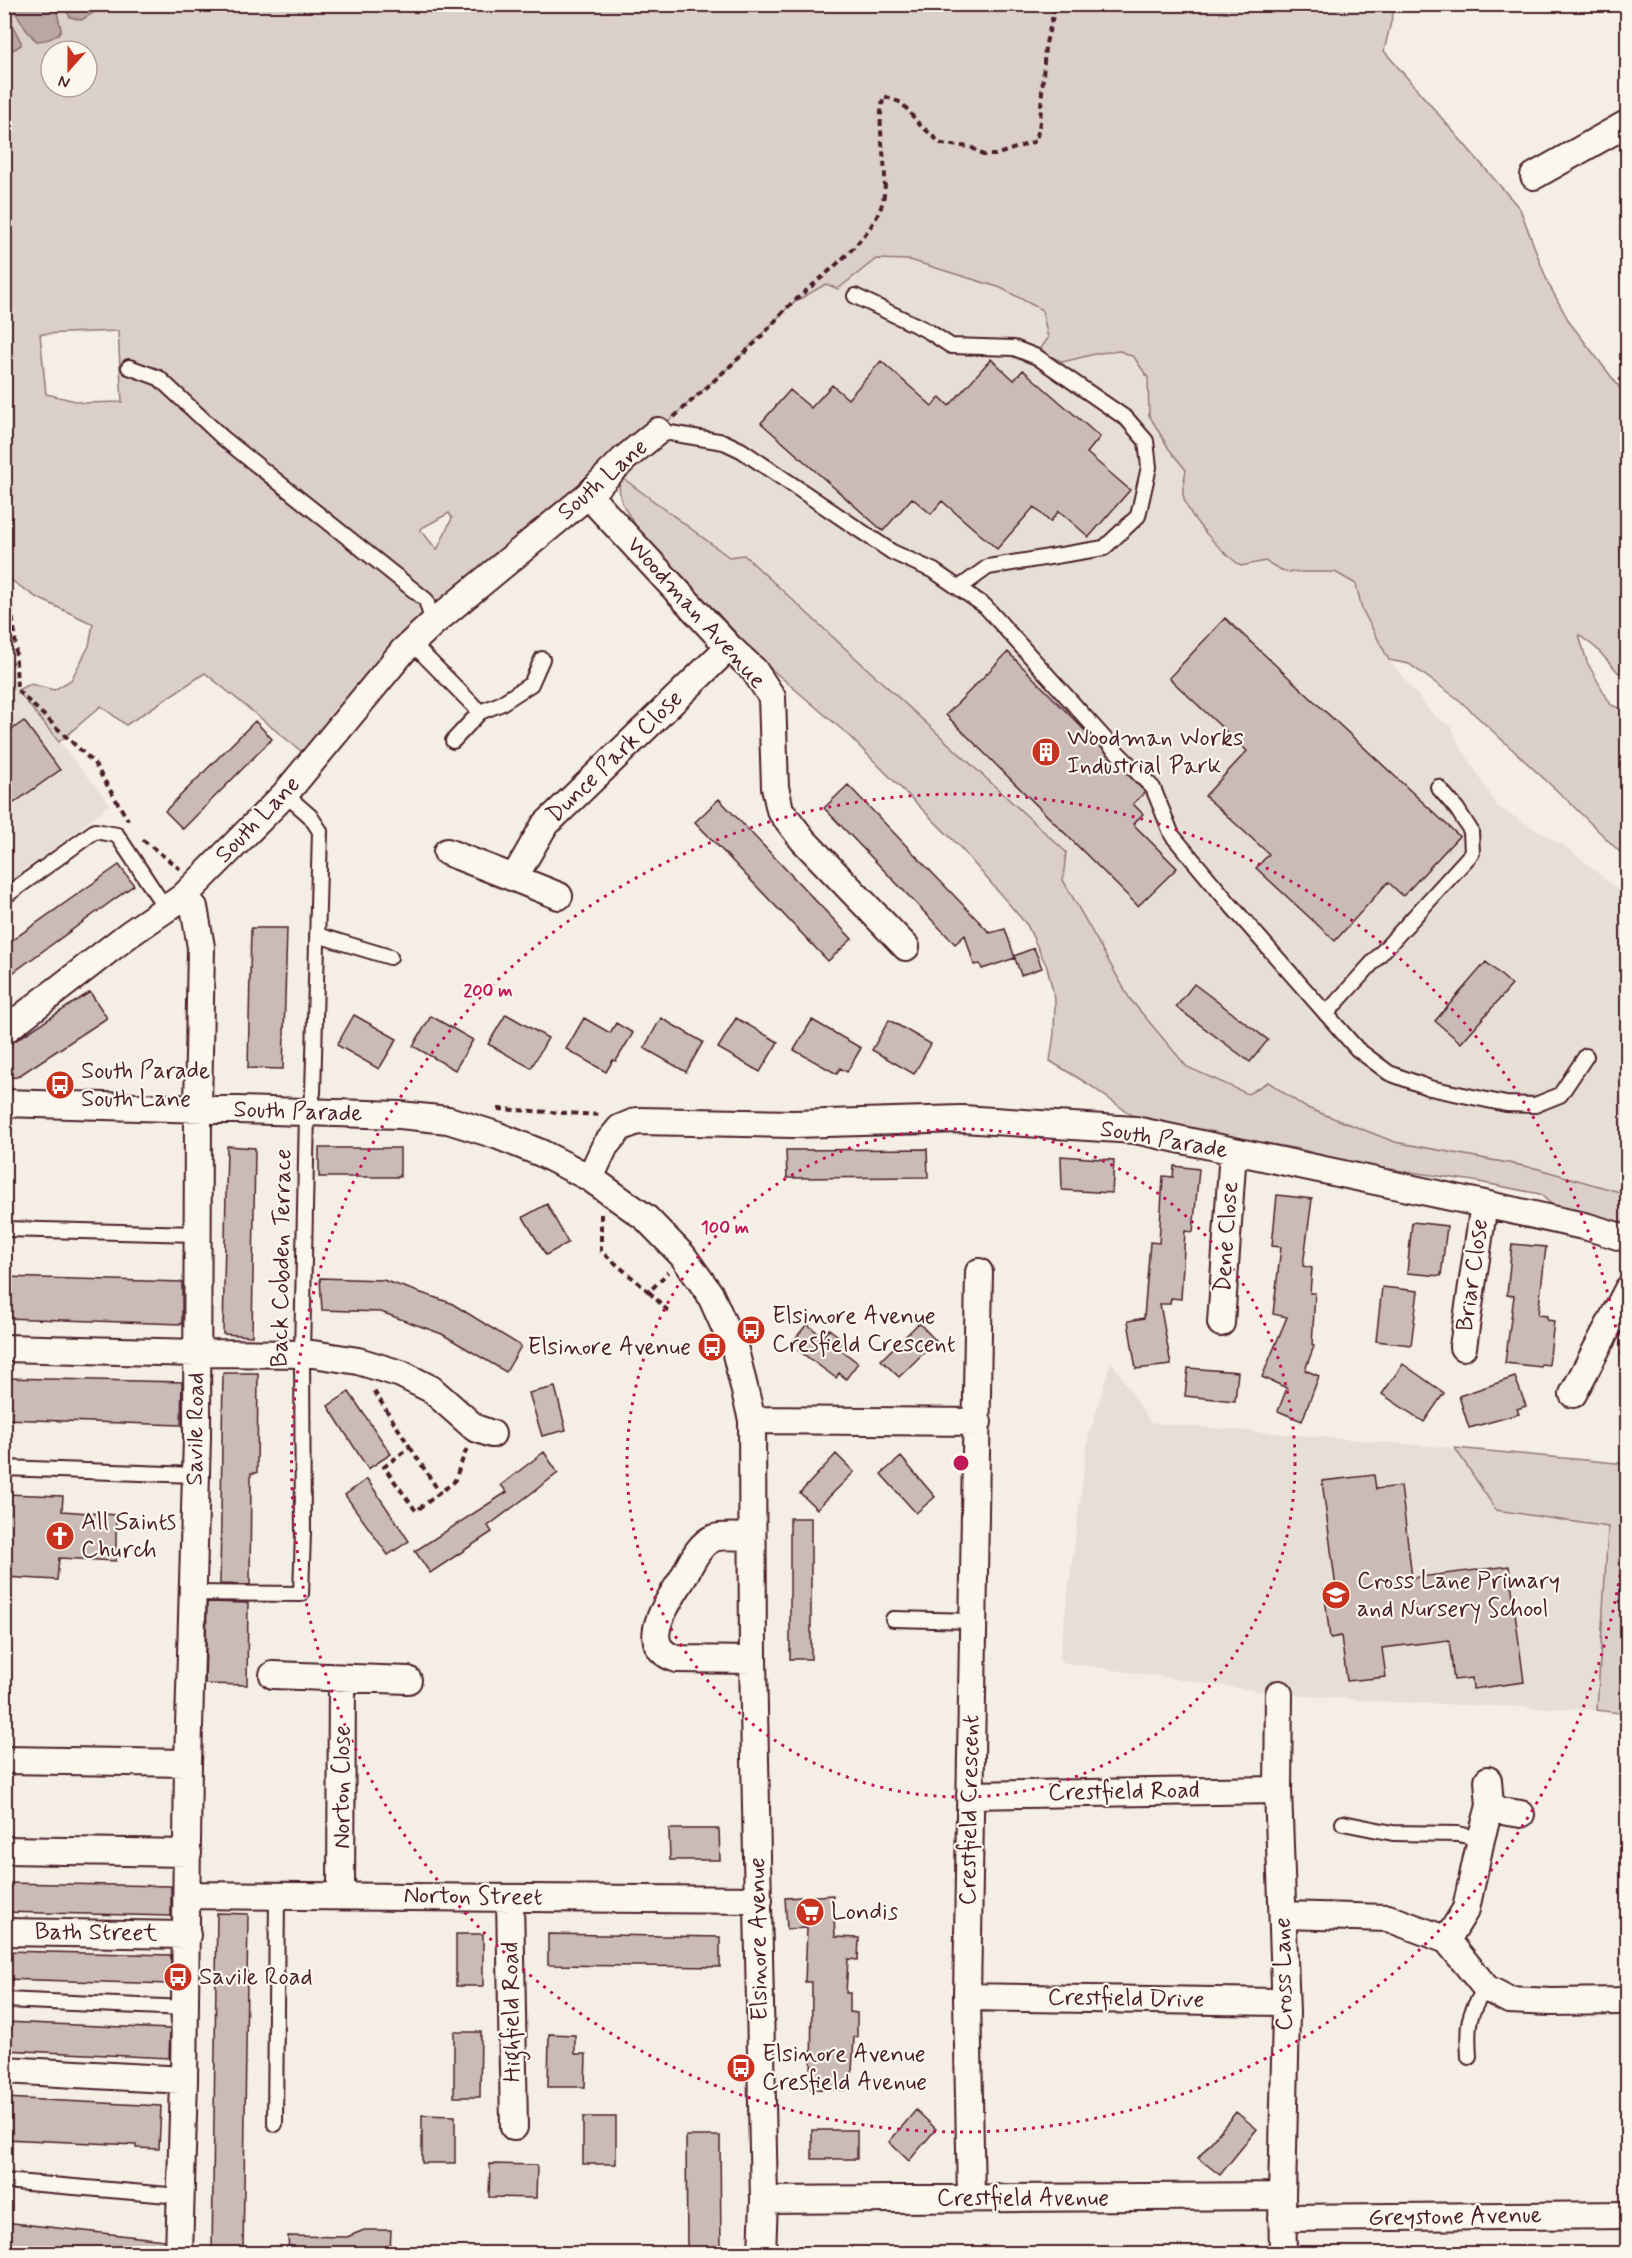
<svg xmlns="http://www.w3.org/2000/svg" width="1632" height="2258" viewBox="0 0 1632 2258" font-family="Mynerve,sans-serif">
<style>
.built{fill:#e7dfd6}
.green{fill:#dbd0c9;stroke:#92787a;stroke-width:1.5;fill-rule:evenodd}
.water{fill:#baa7a5;stroke:#8d7174;stroke-width:1.5}
.building{fill:#cabbb6;stroke:#4a1f2b;stroke-width:1.5}
.lines{fill:none;stroke-linecap:round;stroke-linejoin:round}
.lane-casing{stroke:#4a1f2b;stroke-width:18}
.street-casing{stroke:#4a1f2b;stroke-width:30}
.path{stroke:#4a1f2b;stroke-width:4;stroke-dasharray:6 4.5;stroke-linecap:butt}
.lane{stroke:#fbf7ec;stroke-width:14}
.street{stroke:#fbf7ec;stroke-width:26}
.ring{fill:none;stroke:#c2185b;stroke-width:3;stroke-dasharray:3 6}
.labels{text-anchor:middle;dominant-baseline:central;stroke-width:4.5;stroke-linejoin:round;paint-order:stroke}
.street-label{font-size:24px;fill:#4a1f2b;stroke:#fbf7ec}
.poi-label{font-size:24px;fill:#4a1f2b;stroke:#fbf7ec;text-anchor:start}
.centre{fill:#c2185b;stroke:#fbf7ec;stroke-width:3}
.ring-label{font-size:18px;text-anchor:middle;font-weight:bold;fill:#c2185b;stroke:#fbf7ec;stroke-width:4.5;stroke-linejoin:round;paint-order:stroke}
</style>
<rect width="100%" height="100%" fill="#f4eee4"/>
<filter id="ink" filterUnits="userSpaceOnUse"><feTurbulence type="fractalNoise" baseFrequency=".0167" numOctaves="2"/><feDisplacementMap in="SourceGraphic" scale="12" xChannelSelector="R" yChannelSelector="G"/><feConvolveMatrix kernelMatrix="1 2 1 2 8 2 1 2 1" color-interpolation-filters="sRGB"/></filter>
<g filter="url(#ink)">
<path class="built" d="M876 259 910 260 1001 288 1042 310 1048 338 1063 361 1099 352 1120 351 1134 357 1148 378 1149 415 1169 449 1186 470 1183 494 1191 511 1220 551 1241 566 1265 561 1285 572H1335L1356 584 1362 609 1389 660 1435 717 1452 727 1457 741 1498 807 1569 849 1627 897V1194L1535 1168 1395 1142 1305 1107 1268 1082 1248 1094 1187 1067 1130 999 1063 880 1066 852 744 555 729 557 620 476 658 431 761 337 790 304 826 284 838 289Z
M4 649 13 685 110 804 5 890Z
M1111 1361 1151 1423 1455 1448 1496 1510 1608 1527 1597 1710 1389 1702 1279 1694 1059 1662 1088 1439Z"/>
<path class="green" d="M5 4 11 5 33 38 37 41 59 34 61 30 55 4 63 5 66 11 81 20 107 4 1395 5 1384 51 1520 209 1548 283 1570 323 1627 397V682L1596 648 1579 635 1587 662 1611 705 1627 711V859L1567 800 1458 699 1409 664 1389 660 1362 609 1356 584 1335 572H1285L1265 561 1241 566C1222 552 1186 517 1183 494 1182 487 1185 477 1186 470L1169 449 1149 415 1148 378 1134 357 1120 351 1099 353 1063 362 1039 351 1048 338 1042 310 1001 288 910 260 876 259 838 289 826 284 791 304 737 360 614 469 532 522 417 627 331 730 301 751 205 673 126 725 101 706 59 742 17 690 31 684 54 690 71 680 89 646 93 624 36 597 5 576 4 51 9 52 21 42 5 11ZM51 51H87V87H51ZM118 331 122 402 84 403 46 394 40 334ZM449 513 452 518 437 550 420 529Z
M620 476 729 557 744 555 1066 852 1063 880 1130 999 1187 1067 1248 1094 1268 1082 1305 1107 1395 1142 1535 1168 1627 1194V1225L1559 1211 1540 1194 1474 1181 1353 1164 1299 1149 1140 1121 1088 1084 1050 1061 1054 1034 1055 999 1047 967 1027 925 958 845 846 733 762 661 637 527C625 510 616 498 620 476Z
M1455 1448 1627 1464V1714L1597 1710 1608 1527 1496 1510Z"/>
<path class="water" d="M11 5H55L61 29C57 38 46 41 37 41L27 31Z
M63 5H107L81 20 70 17Z
M5 11 21 42V45L8 53 5 51Z"/>
<path class="building" d="M991 359 1014 380 1023 370 1100 437 1087 453 1130 490 1089 537 1059 511 1050 522 1034 507 997 549 942 501 931 514 912 498 883 531 761 423 790 390 811 408 832 385 848 399 881 361 932 406 940 397 949 406Z
M1225 618 1459 836 1403 896 1388 882 1335 941 1256 868 1269 854 1205 796 1247 751 1169 678Z
M1008 652 1145 792 1133 804 1143 814 1133 824 1177 868 1138 906 946 715Z
M24 721 60 770 4 810V735Z
M255 721 272 739 183 829 165 811Z
M848 785 990 933 1005 929 1015 958 982 969 980 964 974 965 965 935 955 944 824 808Z
M719 799 852 939 828 961 695 822Z
M119 865 134 885 4 979V946Z
M251 928H287L283 1069 248 1068Z
M1034 948 1042 968 1021 975 1014 956Z
M1486 962 1512 985 1461 1043 1435 1021Z
M1194 984 1268 1040 1250 1062 1176 1007Z
M90 992 107 1018 17 1077 4 1078V1048Z
M506 1014 548 1038 531 1068 488 1044Z
M354 1015 397 1039 379 1069 337 1045Z
M431 1016 473 1040 455 1070 413 1046Z
M584 1018 610 1033 616 1023 633 1033 616 1061 613 1060 606 1072 566 1049Z
M661 1018 703 1042 686 1072 644 1048Z
M736 1018 778 1042 760 1072 718 1048Z
M812 1020 861 1048 847 1072 840 1068 837 1074 794 1050Z
M889 1020 931 1044 914 1074 872 1050Z
M227 1146 255 1148 252 1336 223 1334Z
M319 1148H400V1177H319Z
M927 1149 928 1177 787 1178 786 1150Z
M1061 1156 1114 1160 1112 1193 1062 1190Z
M1174 1166 1199 1169 1193 1232 1185 1231 1181 1299 1171 1298 1170 1304H1160L1171 1365 1136 1369 1128 1321 1144 1318 1150 1242 1159 1243 1163 1176 1173 1177Z
M1277 1195 1312 1199 1303 1266 1312 1268 1310 1293H1315L1312 1345 1314 1346 1305 1370 1319 1376 1302 1421 1278 1411 1287 1388 1262 1377 1287 1317 1273 1314 1281 1247 1272 1246Z
M547 1204 568 1243 546 1255 523 1217Z
M1412 1222 1447 1226 1441 1276 1407 1273Z
M1512 1244 1546 1247 1538 1315 1547 1316V1320L1554 1321 1549 1365 1541 1364V1367L1505 1363 1514 1296 1507 1295Z
M4 1277 182 1282V1324L4 1318Z
M320 1278 383 1280 451 1303 521 1346 506 1372 442 1334 381 1312 322 1310Z
M1382 1287 1418 1291 1411 1345 1376 1341Z
M919 1323 936 1341 899 1377 881 1360Z
M807 1324 823 1337 829 1329 847 1343 841 1350 858 1363 846 1379 839 1373 836 1378 798 1350 802 1345 794 1340Z
M1403 1364 1444 1393 1424 1422 1382 1394Z
M1188 1368 1238 1372 1235 1401 1185 1396Z
M223 1373H258L257 1473H251L250 1585 220 1584Z
M1515 1377 1526 1406 1517 1409 1519 1414 1469 1428 1459 1396Z
M4 1378 182 1382 181 1425 4 1419Z
M555 1387 566 1430 542 1436 529 1393Z
M349 1392 391 1454 368 1469 328 1406Z
M544 1452 558 1473 488 1526 492 1532 430 1573 415 1551 507 1492 501 1485Z
M836 1454 854 1472 817 1509 800 1493Z
M901 1457 935 1497 916 1513 881 1474Z
M1374 1475 1376 1489 1401 1486 1412 1578 1509 1566 1524 1682 1473 1689 1472 1678 1454 1680 1449 1640 1382 1648 1386 1677 1347 1681 1341 1636 1330 1638 1324 1589 1336 1588 1322 1481Z
M367 1479 409 1541 388 1555 345 1495Z
M4 1494 63 1496 62 1511 116 1515V1561L59 1558 57 1580 4 1577Z
M790 1518H811V1659H790Z
M207 1602 248 1603 247 1685 205 1684Z
M669 1829H719L720 1860H670Z
M4 1883 171 1886V1916L4 1912Z
M833 1895 835 1937 859 1938 858 1960 848 1959 846 1993H850V2012L857 2013V2037H854L851 2089 845 2088V2090L811 2089 812 1982H805L807 1928 787 1929 785 1898Z
M217 1913 248 1914 243 2253H212Z
M456 1934H483V1986H456Z
M548 1934 720 1937V1967L548 1965Z
M4 1951 171 1955 170 1984 4 1979Z
M4 2022 170 2029 169 2058 4 2050Z
M454 2032H481L480 2097H454Z
M549 2034 575 2035V2054H586L585 2087H548Z
M4 2098 161 2106 159 2149 136 2148V2145L4 2139Z
M916 2110 936 2129 909 2161 889 2142Z
M1236 2112 1257 2129 1220 2175 1198 2158Z
M422 2115 455 2116V2163H422Z
M583 2117H616V2164H583Z
M812 2130H857V2159H812Z
M686 2136H720L721 2251 687 2250Z
M490 2164 537 2165 536 2198 489 2197Z
M4 2222 164 2240V2253H4Z
M364 2230H391L390 2253H289L288 2236 347 2237Z"/>
<g class="lines">
<g class="lane-casing">
<path id="lane" d="M855 296 928 331 951 346 1014 348 1037 357 1127 419 1146 441 1149 467 1138 516 1104 548 988 567 959 588
M129 367 159 378 223 438 426 600 433 623
M658 431 724 442 741 450 892 552 934 571 985 606 1114 749 1153 788 1172 835 1229 903 1357 1049 1389 1073 1430 1088 1506 1104 1535 1105 1560 1095 1586 1056
M412 643 480 712 500 704 531 684 542 659
M453 741 480 712
M4 897 95 831 117 835 166 909
M317 935 390 957
M1326 1014 1472 853 1471 831 1457 809 1438 787
M4 1229 197 1234
M4 1468 195 1475
M193 1593 301 1594 303 1533 302 1354 307 1112 313 1093 320 831 310 816 285 794
M893 1619 974 1621
M1343 1823 1393 1833 1458 1834 1481 1839
M4 2000 186 2008
M1469 2057C1467 2026 1467 2014 1486 1988
M275 2124 277 1895
M4 2181 180 2196"/>
</g>
<g class="street-casing">
<path id="street" d="M1534 176 1628 123
M588 495 729 647 754 670 772 697 775 787 780 810 803 840 906 947
M447 852 514 878
M559 896 514 878 544 826 729 647
M4 1031 128 935 183 897 285 794 403 651 433 623 588 495 624 459 658 431
M4 1103 400 1115 448 1120 496 1135 541 1153 590 1178 646 1218 683 1256 710 1294 735 1350 752 1420 753 1660 764 2200 762 2254
M590 1178 605 1146 620 1128 637 1121 794 1124 962 1119 1135 1130 1484 1204 1588 1227 1628 1239
M1221 1323 1233 1151
M1463 1347 1484 1204
M4 1348 197 1353 313 1354 358 1361 401 1374 431 1389 475 1428 492 1434
M1573 1394 1628 1289
M752 1420 978 1422
M752 1537C743 1537 722 1535 714 1538 699 1543 690 1565 683 1578 669 1601 634 1646 677 1659L753 1660
M273 1675 408 1680
M1279 1694 1278 1790 1286 2013 1282 2196 1283 2254
M4 1760 188 1763
M970 1795 1278 1790
M1489 1809 1521 1814
M4 1850 188 1853
M188 1895 759 1900
M341 1896 342 1678
M510 1898 514 2127
M1283 1915 1388 1918 1447 1940 1486 1988 1509 2000 1551 2002 1619 2001 1628 2000
M4 1932 187 1935
M1447 1940 1466 1909 1481 1839 1490 1806 1488 1780
M967 1997 1285 2002
M4 2070 184 2080
M971 2198 967 1997 979 1272
M764 2200 1282 2196
M1282 2218 1628 2215
M179 2254 184 2080 188 1763 197 1437 198 1109 201 947 194 907 183 897"/>
</g>
<path class="path" d="M674 417C702 391 731 366 758 340 770 328 780 314 792 303 820 278 865 245 880 210 894 174 873 133 884 96L902 103 919 124 942 144 971 147 983 155H995L1036 141 1040 122 1045 47 1056 4
M4 566 15 634 17 690 94 763 128 820
M143 840 180 869
M498 1109 601 1115
M601 1214V1251L649 1292 668 1272
M649 1292 668 1311
M374 1391 410 1447 384 1467 416 1511 454 1482 467 1448
M410 1447 440 1493"/>
<use href="#lane" class="lane"/>
<use href="#street" class="street"/>
</g>
</g>
<g class="ring">
<circle cx="961" cy="1463" r="334"/>
<path d="M1627 1521A669 669 0 1 1 1627 1405"/>
</g>
<defs>
<g id="building-disc" transform="scale(1.5)"><circle r="9.5" fill="#c8321e" stroke="#fbf7ec"/><path d="M-4-6H4V6H1V3H-1V6H-4ZM-2.5-4.3h1.7v1.8h-1.7ZM.8-4.3h1.7v1.8H.8ZM-2.5-1h1.7V.8h-1.7ZM.8-1h1.7V.8H.8Z" fill="#fff"/></g>
<g id="bus-disc" transform="scale(1.5)"><circle r="9.5" fill="#c8321e" stroke="#fbf7ec"/><path d="M-5-6H5V4H4V6H2V4H-2V6H-4V4H-5ZM-3.5-4V0h7V-4ZM-3.5 1.2v1.5H-2V1.2ZM2 1.2v1.5H3.5V1.2Z" fill="#fff"/></g>
<g id="church-disc" transform="scale(1.5)"><circle r="9.5" fill="#c8321e" stroke="#fbf7ec"/><path d="M-1.2-6h2.4v3.5h3.3v2.4h-3.3V6h-2.4V-.1h-3.3v-2.4h3.3Z" fill="#fff"/></g>
<g id="school-disc" transform="scale(1.5)"><circle r="9.5" fill="#c8321e" stroke="#fbf7ec"/><path d="M0-5L7-2L0 1L-7-2ZM-4 1L0 2.5L4 1V4Q0 6-4 4Z" fill="#fff"/></g>
<g id="supermarket-disc" transform="scale(1.5)"><circle r="9.5" fill="#c8321e" stroke="#fbf7ec"/><path d="M-6-5.5h2.5l.6 2H6L4.5 2H-2.5L-4.4-4H-6ZM-1.5 3.2a1.3 1.3 0 1 0 .1 0ZM3 3.2a1.3 1.3 0 1 0 .1 0Z" fill="#fff"/></g>
</defs>
<g fill-rule="evenodd">
<use href="#building-disc" x="1046" y="752"/>
<use href="#bus-disc" x="60" y="1085"/>
<use href="#bus-disc" x="751" y="1330"/>
<use href="#bus-disc" x="712" y="1347"/>
<use href="#church-disc" x="60" y="1536"/>
<use href="#school-disc" x="1336" y="1595"/>
<use href="#supermarket-disc" x="810" y="1912"/>
<use href="#bus-disc" x="178" y="1977"/>
<use href="#bus-disc" x="741" y="2068"/>
</g>
<g class="labels">
<g class="street-label">
<text transform="translate(603 480) rotate(-41)">South Lane</text>
<text transform="translate(696 613) rotate(48)">Woodman Avenue</text>
<text transform="translate(615 757) rotate(-44)">Dunce Park Close</text>
<text transform="translate(258 820) rotate(-46)">South Lane</text>
<text transform="translate(298 1112) rotate(2)">South Parade</text>
<text transform="translate(1164 1140) rotate(10)">South Parade</text>
<text transform="translate(1227 1237) rotate(-86)">Dene Close</text>
<text transform="translate(282 1258) rotate(-89)">Back Cobden Terrace</text>
<text transform="translate(1473 1275) rotate(-82)">Briar Close</text>
<text transform="translate(196 1429) rotate(-89)">Savile Road</text>
<text transform="translate(342 1787) rotate(-90)">Norton Close</text>
<text transform="translate(1124 1792) rotate(-1)">Crestfield Road</text>
<text transform="translate(970 1810) rotate(-89)">Crestfield Crescent</text>
<text transform="translate(473 1897) rotate(1)">Norton Street</text>
<text transform="translate(96 1933) rotate(1)">Bath Street</text>
<text transform="translate(759 1939) rotate(-91)">Elsinore Avenue</text>
<text transform="translate(1284 1974) rotate(-91)">Cross Lane</text>
<text transform="translate(1126 1999) rotate(1)">Crestfield Drive</text>
<text transform="translate(512 2012) rotate(-91)">Highfield Road</text>
<text x="1023" y="2198">Crestfield Avenue</text>
<text transform="translate(1455 2217) rotate(-1)">Greystone Avenue</text>
</g>
<g class="poi-label">
<text x="1067" y="738">Woodman Works<tspan x="1067" dy="28">Industrial Park</tspan></text>
<text x="81" y="1071">South Parade<tspan x="81" dy="28">South Lane</tspan></text>
<text x="772" y="1316">Elsinore Avenue<tspan x="772" dy="28">Cresfield Crescent</tspan></text>
<text x="691" y="1347" text-anchor="end">Elsinore Avenue</text>
<text x="81" y="1522">All Saints<tspan x="81" dy="28">Church</tspan></text>
<text x="1357" y="1581">Cross Lane Primary<tspan x="1357" dy="28">and Nursery School</tspan></text>
<text x="831" y="1912">Londis</text>
<text x="199" y="1977">Savile Road</text>
<text x="762" y="2054">Elsinore Avenue<tspan x="762" dy="28">Cresfield Avenue</tspan></text>
</g>
</g>
<circle cx="961" cy="1463" r="9" class="centre"/>
<g class="ring-label">
<text x="488" y="996">200 m</text>
<text x="725" y="1233">100 m</text>
</g>
<rect width="1632" height="2258" fill="none" stroke="#fbf7ec" stroke-width="24"/>
<rect x="12" y="12" width="1608" height="2234" fill="none" stroke="#4a1f2b" stroke-width="2" filter="url(#ink)"/>
<g transform="translate(69 69) rotate(201)"><circle r="28" fill="#fbf7ec" stroke="#b4a19f" stroke-width="1.5"/>
<path d="M0-4.5L10 22L0 15L-10 22Z" fill="#c8321e"/>
<text y="-9" font-size="16" font-weight="bold" text-anchor="middle" fill="#4a1f2b">N</text>
</g>
</svg>
